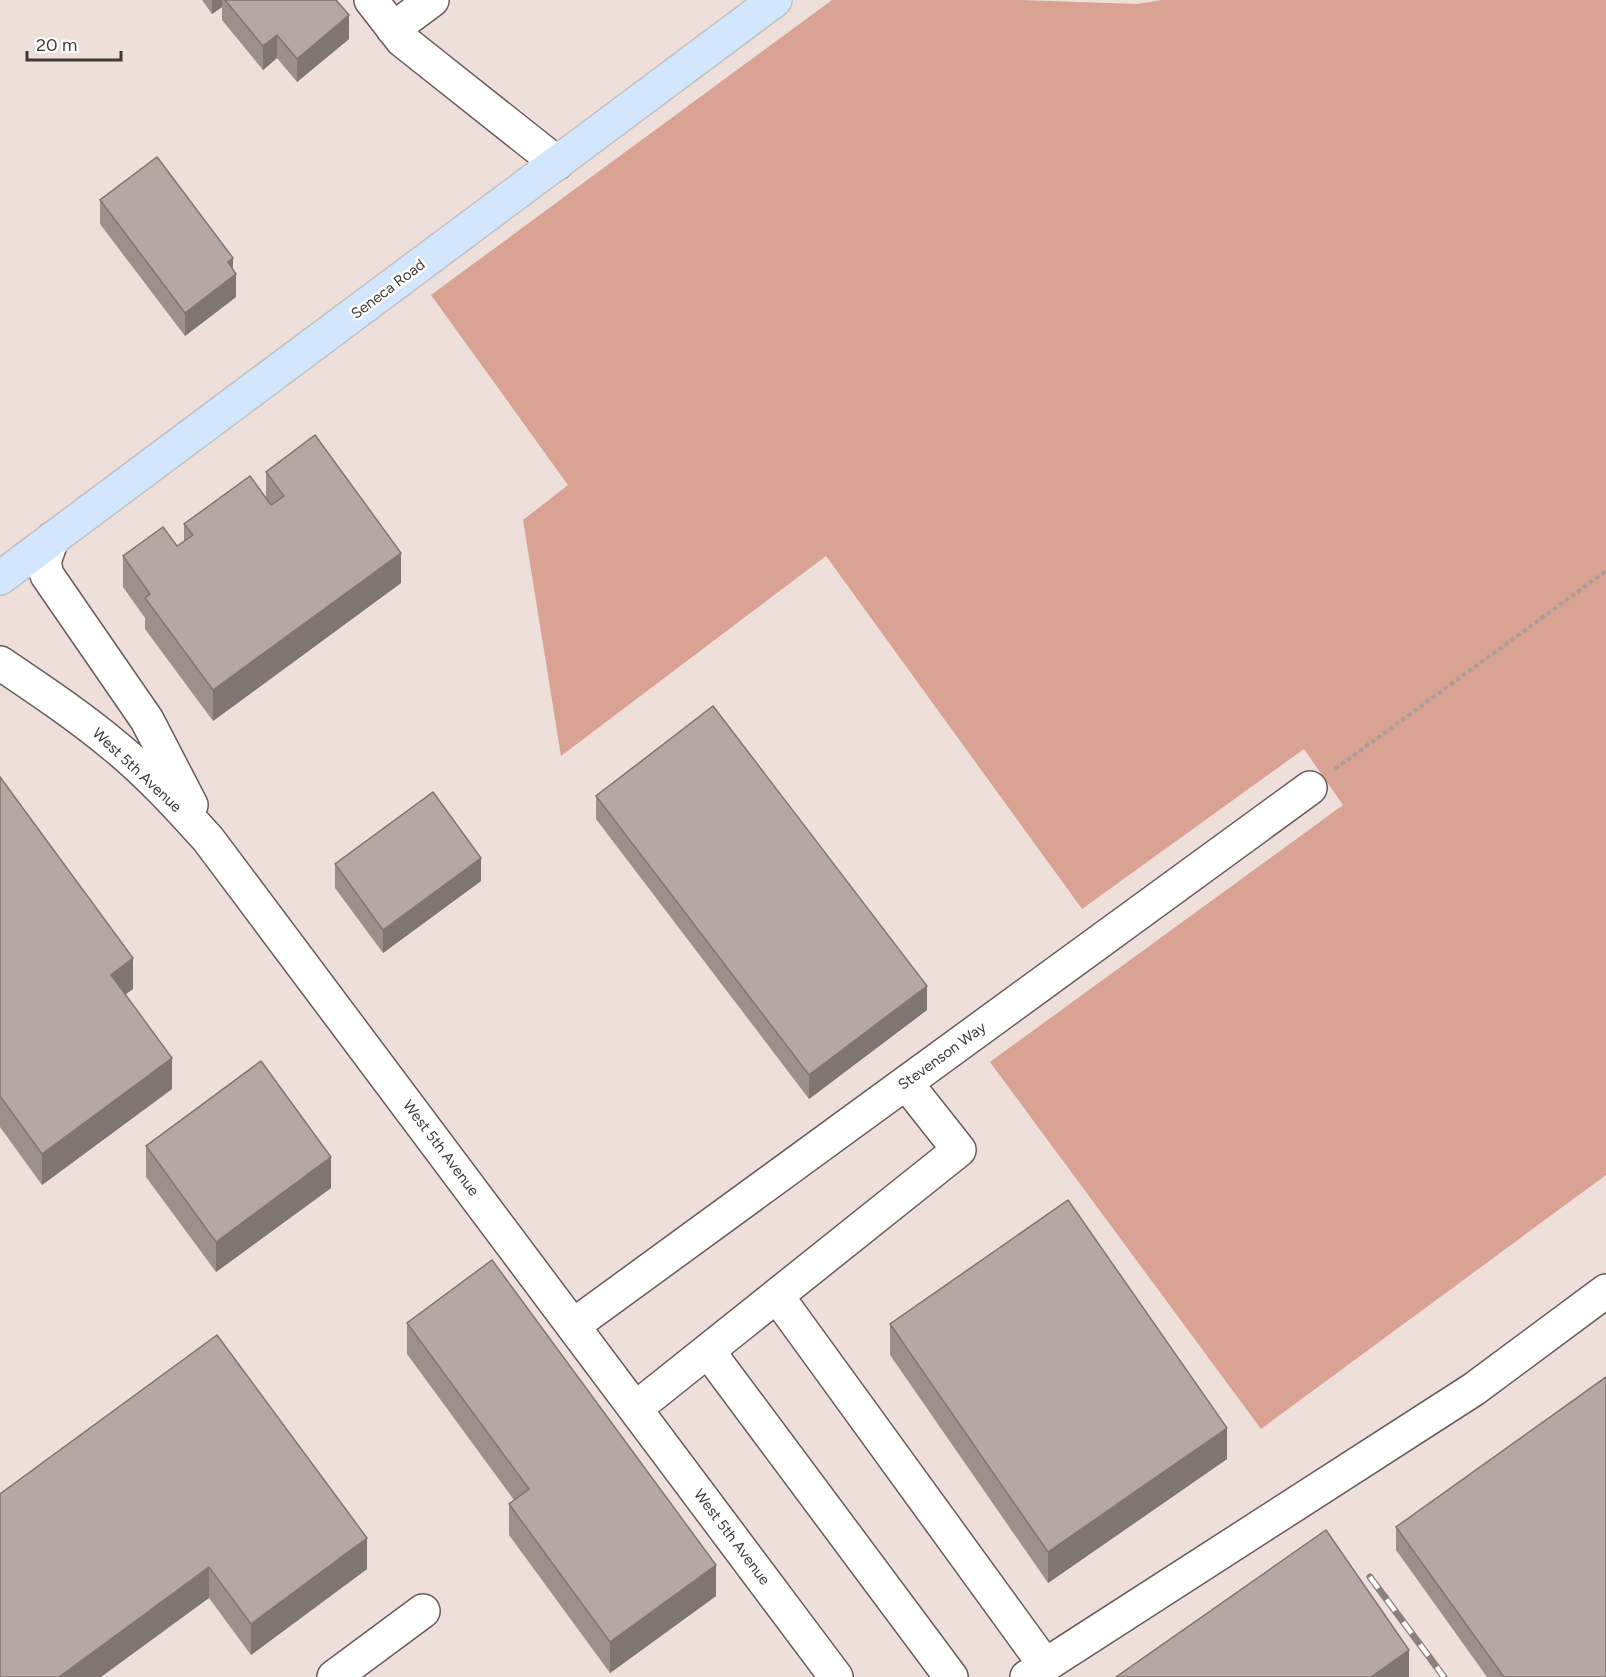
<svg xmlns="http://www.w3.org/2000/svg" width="1606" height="1677" viewBox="0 0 1606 1677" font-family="Figtree,sans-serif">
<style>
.green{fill:#d9a293}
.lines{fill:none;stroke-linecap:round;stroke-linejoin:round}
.minor-casing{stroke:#685b58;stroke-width:36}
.major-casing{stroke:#c2c0bf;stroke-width:36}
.path{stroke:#a99d9a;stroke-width:4;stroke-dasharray:4.5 3;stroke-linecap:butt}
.minor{stroke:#fff;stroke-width:33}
.major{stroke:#d2e7fe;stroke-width:33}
.rail-casing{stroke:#8a807d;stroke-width:7}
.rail{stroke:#fff;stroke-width:4.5;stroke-dasharray:14;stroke-linecap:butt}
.wall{fill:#9c908c}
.shaded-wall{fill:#7f7572}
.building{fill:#b5a7a3;stroke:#7f7572;stroke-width:1.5}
.labels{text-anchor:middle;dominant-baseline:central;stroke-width:5;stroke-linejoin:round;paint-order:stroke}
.street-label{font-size:15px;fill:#3f3937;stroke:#fff}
</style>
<rect width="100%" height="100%" fill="#eedfdb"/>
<path class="green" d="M832 0H1020L1137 4 1162 0H1606V1175L1261 1429 990 1062 1343 805 1304 749 1082 909 826 556 561 756 523 520 568 485 431 295Z"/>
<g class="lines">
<g class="minor-casing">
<path id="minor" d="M371 0 402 40 557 163
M393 29 432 0
M52 539 44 562 47 575 147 720 191 805
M0 663C40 690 79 716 116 747 150 775 179 807 208 839L836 1677
M777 1296 1045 1665
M574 1325 1310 788
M708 1351 951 1677
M636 1408 959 1150 906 1083
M334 1677 423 1611
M1027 1677 1474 1389 1606 1291"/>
</g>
<g class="major-casing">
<path id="major" d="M0 578 775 0"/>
</g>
<path class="path" d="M1335 769 1606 571"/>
<use href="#minor" class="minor"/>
<use href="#major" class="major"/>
<g class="rail-casing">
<path id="rail" d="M1370 1577 1444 1677"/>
</g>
<use href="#rail" class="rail"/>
</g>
<path class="wall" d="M202 0H336L349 39 297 82 277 58 263 70 222 20V7L212 14Z
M100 200 233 269 236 297 185 336 100 224Z
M266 472 401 583 213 721 145 629V618L123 587V556L177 546 184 541V524L266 498Z
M0 777 133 989 125 994 172 1089 42 1185 0 1127Z
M596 796 927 1010 809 1099 596 819Z
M335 864 481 881 383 953 335 888Z
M146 1146 331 1188 216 1272 146 1177Z
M407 1323 716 1596 610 1673 509 1535V1504L514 1500 407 1354Z
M890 1324 1227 1459 1048 1583 890 1355Z
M0 1494 367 1569 251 1655 209 1598Z
M1396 1527 1606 1677H1487L1396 1550Z"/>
<path class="shaded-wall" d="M212 0H222V7L212 14Z
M349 15V39L297 82V59Z
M277 35V58L263 70V46Z
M233 258V276L236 274V297L185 336V313L228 262Z
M401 553V583L213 721V690Z
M481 858V881L383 953V930Z
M133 958V989L111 1005V975Z
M927 986V1010L809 1099V1075Z
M172 1058V1089L42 1185V1154Z
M331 1157V1188L216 1272V1242Z
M1227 1428V1459L1048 1583V1552Z
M367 1538V1569L251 1655V1624Z
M716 1565V1596L610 1673V1642Z
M209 1567V1598L101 1677H59Z
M1409 1650V1677H1371Z"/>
<path class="building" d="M225 0H336L349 15 297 59 277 35 263 46Z
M157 157 233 258 228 262 236 274 185 313 100 200Z
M315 435 401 553 213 690 145 598 150 594 123 556 163 527 177 546 193 535 184 524 250 476 271 505 284 496 266 472Z
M713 706 927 986 809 1075 596 796Z
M0 777 133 958 111 975 172 1058 42 1154 0 1096Z
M433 792 481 858 383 930 335 864Z
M261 1061 331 1157 216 1242 146 1146Z
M1068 1200 1227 1428 1048 1552 890 1324Z
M492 1260 716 1565 610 1642 509 1504 529 1489 407 1323Z
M217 1335 367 1538 251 1624 209 1567 59 1677H0V1494Z
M1606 1377V1677H1504L1396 1527Z
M1326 1530 1409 1650 1371 1677H1116Z"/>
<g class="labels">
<g class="street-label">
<text transform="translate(388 289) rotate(-37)">Seneca Road</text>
<text transform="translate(137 770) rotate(43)">West 5th Avenue</text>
<text transform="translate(942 1056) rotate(-36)">Stevenson Way</text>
<text transform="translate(441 1148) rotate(53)">West 5th Avenue</text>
<text transform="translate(732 1537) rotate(53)">West 5th Avenue</text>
</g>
</g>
<path d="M27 51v9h94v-9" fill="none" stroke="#3f3937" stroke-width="3"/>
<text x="36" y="51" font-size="18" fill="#3f3937" stroke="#ffffff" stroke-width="4.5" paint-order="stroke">20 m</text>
</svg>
